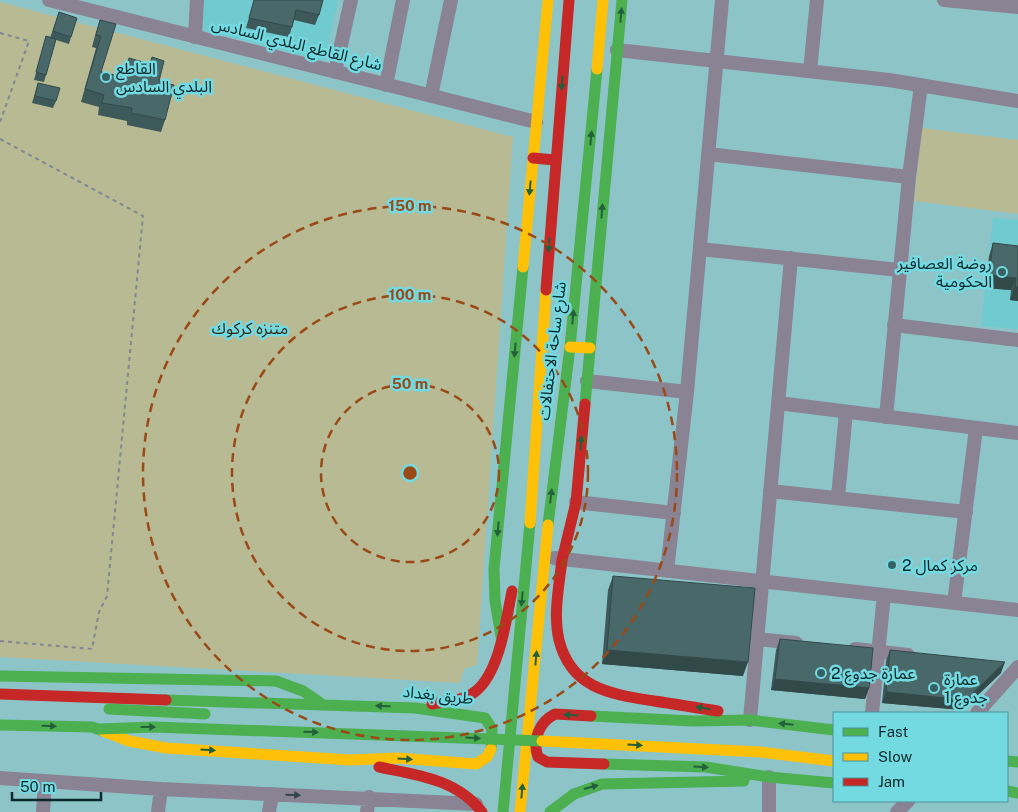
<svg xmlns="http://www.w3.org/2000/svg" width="1018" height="812" viewBox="0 0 1018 812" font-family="'Public Sans','Noto Sans Arabic',sans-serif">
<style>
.built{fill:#70cbd1}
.green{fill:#b7ba93}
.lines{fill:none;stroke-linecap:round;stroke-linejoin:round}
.path{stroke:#7f8893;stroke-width:2;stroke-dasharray:4 4;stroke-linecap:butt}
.street{stroke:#898393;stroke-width:14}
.fast{stroke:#4caf50;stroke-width:11}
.slow{stroke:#ffc107;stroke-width:11}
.jam{stroke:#c62828;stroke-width:11}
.fast-bridge{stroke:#4caf50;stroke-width:11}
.slow-bridge{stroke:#ffc107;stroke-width:11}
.wall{fill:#3e595a}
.shaded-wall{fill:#32494a}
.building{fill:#486869;stroke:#32494a}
.oneway{fill:#235f3a}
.oneway2{fill:#2f454b}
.ring{fill:none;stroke:#9a4917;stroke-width:2.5;stroke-dasharray:9 6}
.poi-dot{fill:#366063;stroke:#74dae1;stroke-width:2}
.labels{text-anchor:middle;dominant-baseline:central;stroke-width:5;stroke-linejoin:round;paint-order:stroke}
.street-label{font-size:16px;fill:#082a2c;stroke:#74dae1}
.poi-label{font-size:16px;fill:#082a2c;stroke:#74dae1;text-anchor:start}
.park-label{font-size:16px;fill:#342915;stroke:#74dae1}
.centre{fill:#9a4917;stroke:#74dae1;stroke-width:2.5}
.ring-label{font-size:15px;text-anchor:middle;font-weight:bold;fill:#9a4917;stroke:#74dae1;stroke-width:5;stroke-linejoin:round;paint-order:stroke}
</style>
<rect width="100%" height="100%" fill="#8cc4c8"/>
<path class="built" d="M204 0H338L324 61 203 30Z
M993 218 1018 220V329L981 326Z"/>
<path class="green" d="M0 2 513 137 477 665 464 669 460 683 0 657Z
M922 128 1018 140V214L914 201Z"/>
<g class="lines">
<path class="path" d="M0 33 29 41 0 122
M0 139 143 216 107 596 99 612 92 649 0 641"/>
<path class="street" d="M49 0 536 122
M944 0 1018 7
M195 37 197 0
M617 50 889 80 1018 101
M810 71 817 0
M335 72 351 0
M386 85 403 0
M431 96 451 0
M708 154 909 177
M700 249 899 270
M894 325 1018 340
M587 381 687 392
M778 403 1018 433
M886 417 909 177 921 85
M770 491 966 512
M838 497 846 412
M576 502 674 513
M554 558 1018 610
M667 571 687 392 722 0
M954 603 976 428
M757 639 796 643
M855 649 908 655
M872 713 884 595
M977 713 1018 667
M750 720 791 258
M0 778 161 789 476 804
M43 812 45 782
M158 812 161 789
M269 812 272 794
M367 812 369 797
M769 812V777
M897 812 908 801"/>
<path class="fast" d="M585 404 622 0
M548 525 570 347 597 69
M501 636 495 601 494 569 523 267
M0 676 276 681 303 691 322 704
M166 700 415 708 485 718 492 729 491 749
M591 716 693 721 750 720 834 730
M0 725 92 727 103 731
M1007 761 1018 762
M604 764 706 767 769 777 834 783
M1007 791 1018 793
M503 812 530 523
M550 812 574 794 602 784 744 781"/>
<path class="slow" d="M597 69 603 0
M523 267 548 0
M570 347 590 348
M530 523 546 290
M103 731 129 741 166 748 350 760 397 758 476 764 487 757 491 749
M520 812 548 525"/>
<path class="jam" d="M533 158 555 160
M546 290 569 0
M562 560 576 502 585 404
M562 560C559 586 553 614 559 640 571 689 611 694 654 701 675 704 697 708 718 711
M0 694 166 700
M432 704C446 701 464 701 476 691 500 671 506 620 512 591
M591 716 555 714C539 722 532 740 538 757L547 762 604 764
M379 767C417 775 457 779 482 812"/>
<path class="fast-bridge" d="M109 709 205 714
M100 729 154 727 542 741"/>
<path class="slow-bridge" d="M542 741 760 752 834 761"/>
</g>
<path class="wall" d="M254 0H323L319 15 315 25 294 20 289 37 246 28Z
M59 12 71 37 69 44 56 40 44 82 34 80 46 36 50 38Z
M100 20 101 72 122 77 159 81 165 120 161 132 127 125V121L98 115 99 107 81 102 96 48 92 47 96 32Z
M38 83 56 101 53 108 32 103Z
M993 243 1018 246V243V301L1010 300 1011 290 985 288 989 256Z
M613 576 743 676 602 664 608 590Z
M780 639 869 688 865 699 771 690 776 650Z
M890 650 1001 673 962 710 882 703 886 661Z"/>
<path class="shaded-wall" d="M989 275 1016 278 1011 290 985 288Z
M1015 287H1018V301L1010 300Z
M607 650 748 662 743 676 602 664Z
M1005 662 1001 673 962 710 882 703 886 692Z
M775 679 869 688 865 699 771 690Z"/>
<path class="building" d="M254 0H323L319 15 296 10 292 27 249 18Z
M59 12 77 18 71 37 53 31Z
M100 20 116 24 101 72 123 77 129 58 150 64 152 57 164 61 159 81 174 85 165 120 131 113 132 108 102 103 104 95 85 89 101 36 96 35Z
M46 36 56 39 46 75 36 72Z
M38 83 60 88 56 101 35 96Z
M993 243 1018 246V287H1015L1016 278 989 275Z
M613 576 755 588 748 662 607 650Z
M780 639 873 648 869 688 775 679Z
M890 650 1005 662 966 700 886 692Z"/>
<defs><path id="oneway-solid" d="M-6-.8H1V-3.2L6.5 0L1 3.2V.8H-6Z" transform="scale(1.25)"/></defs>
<g class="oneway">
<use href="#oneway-solid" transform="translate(621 15) rotate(-85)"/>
<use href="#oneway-solid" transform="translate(562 83) rotate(95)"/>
<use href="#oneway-solid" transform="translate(591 138) rotate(-85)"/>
<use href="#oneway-solid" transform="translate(530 188) rotate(95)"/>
<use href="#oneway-solid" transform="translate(602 211) rotate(-85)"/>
<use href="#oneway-solid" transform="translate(549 245) rotate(94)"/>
<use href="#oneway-solid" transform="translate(573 317) rotate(-84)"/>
<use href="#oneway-solid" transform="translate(515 350) rotate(95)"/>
<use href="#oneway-solid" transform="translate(581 443) rotate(-85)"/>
<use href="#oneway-solid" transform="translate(551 496) rotate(-83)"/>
<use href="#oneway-solid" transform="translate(498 529) rotate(95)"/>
<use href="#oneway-solid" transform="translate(522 599) rotate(95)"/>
<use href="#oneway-solid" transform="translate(536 658) rotate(-85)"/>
<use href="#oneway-solid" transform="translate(383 706) rotate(-178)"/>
<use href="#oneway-solid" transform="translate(703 708) rotate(-171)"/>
<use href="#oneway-solid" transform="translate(571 715) rotate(-177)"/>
<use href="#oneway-solid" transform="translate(786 724) rotate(-174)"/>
<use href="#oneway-solid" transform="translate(49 726) rotate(1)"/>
<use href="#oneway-solid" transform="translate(148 727)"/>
<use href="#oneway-solid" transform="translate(311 732) rotate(2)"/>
<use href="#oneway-solid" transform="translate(473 738) rotate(3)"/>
<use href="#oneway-solid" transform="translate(635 745) rotate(3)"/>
<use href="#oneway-solid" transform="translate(208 750) rotate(4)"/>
<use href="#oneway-solid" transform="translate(405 759) rotate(4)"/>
<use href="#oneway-solid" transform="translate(701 767) rotate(4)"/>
<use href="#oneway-solid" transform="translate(591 787) rotate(-15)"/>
<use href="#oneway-solid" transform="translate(522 791) rotate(-85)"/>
</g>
<use class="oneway2" href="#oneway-solid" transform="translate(293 795) rotate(2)"/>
<g class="ring">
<circle cx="410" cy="473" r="89"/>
<circle cx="410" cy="473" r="178"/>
<circle cx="410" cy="473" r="267"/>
</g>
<g class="poi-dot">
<circle cx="106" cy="77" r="5"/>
<circle cx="1002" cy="272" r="5"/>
<circle cx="892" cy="565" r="5"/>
<circle cx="821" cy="673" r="5"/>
<circle cx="934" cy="688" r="5"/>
</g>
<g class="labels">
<g class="street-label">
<text transform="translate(297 44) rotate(14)">شارع القاطع البلدي السادس</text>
<text transform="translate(552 351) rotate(-83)">شارع ساحة الاحتفالات</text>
<text transform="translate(438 695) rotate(6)">طريق بغداد</text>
</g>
<g class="poi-label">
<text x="116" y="68">القاطع<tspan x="116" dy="18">البلدي السادس</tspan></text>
<text x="992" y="263" text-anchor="end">روضة العصافير<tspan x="992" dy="18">الحكومية</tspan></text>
<text x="902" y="565">مركز كمال 2</text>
<text x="831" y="673">عمارة جدوع 2</text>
<text x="944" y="679">عمارة<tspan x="944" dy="18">جدوع 1</tspan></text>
</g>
<g class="park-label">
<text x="250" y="328">متنزه كركوك</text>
</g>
</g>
<circle cx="410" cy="473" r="8" class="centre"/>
<g class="ring-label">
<text x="410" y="211">150 m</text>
<text x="410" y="300">100 m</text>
<text x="410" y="389">50 m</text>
</g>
<rect x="833" y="712" width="175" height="90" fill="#74dae1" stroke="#499499"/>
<rect x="843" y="728" width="25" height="8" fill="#4caf50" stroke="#499499"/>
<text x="878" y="737" font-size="15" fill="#082a2c">Fast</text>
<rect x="843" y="753" width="25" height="8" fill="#ffc107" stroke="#499499"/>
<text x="878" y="762" font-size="15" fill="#082a2c">Slow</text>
<rect x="843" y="778" width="25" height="8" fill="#c62828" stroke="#499499"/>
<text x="878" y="787" font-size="15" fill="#082a2c">Jam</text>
<path d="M12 792v8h89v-8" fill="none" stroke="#082a2c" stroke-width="2.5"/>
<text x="20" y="792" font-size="15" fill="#082a2c" stroke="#74dae1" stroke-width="4" paint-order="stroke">50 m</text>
</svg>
